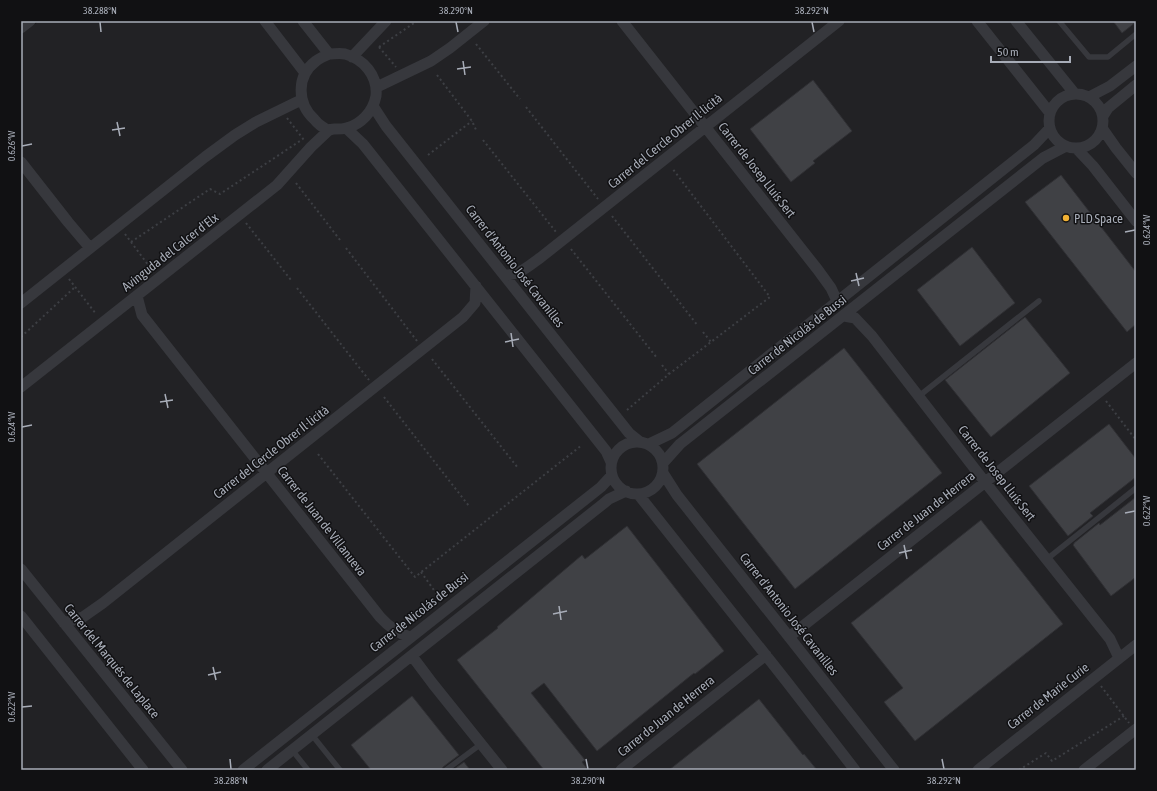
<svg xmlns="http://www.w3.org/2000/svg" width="1157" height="791" viewBox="0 0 1157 791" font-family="'Asap Condensed',sans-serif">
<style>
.built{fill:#222225}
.building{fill:#404145;stroke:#303034}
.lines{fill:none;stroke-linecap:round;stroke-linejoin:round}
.path{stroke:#3d3f44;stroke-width:2;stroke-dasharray:2 3;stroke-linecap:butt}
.lane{stroke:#37383d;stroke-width:5.5}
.street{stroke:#37383d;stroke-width:11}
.ticks{fill:none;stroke:#a8adb8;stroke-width:1.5}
.poi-dot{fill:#f2b134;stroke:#111113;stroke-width:1.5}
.labels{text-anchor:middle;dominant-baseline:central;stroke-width:3;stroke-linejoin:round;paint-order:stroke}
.street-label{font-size:13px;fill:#a8adb8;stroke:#111113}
.poi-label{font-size:13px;fill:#a8adb8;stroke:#111113;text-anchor:start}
.neatline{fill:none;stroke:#a8adb8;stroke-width:1.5}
.ticks-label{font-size:10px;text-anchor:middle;fill:#a8adb8}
</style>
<rect width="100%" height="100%" fill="#161618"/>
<path class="built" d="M39 21H1136V770H21V34Z"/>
<path class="building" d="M1113 21H1136V22L1122 33Z
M813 80 852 131 813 161 815 163 791 182 750 129Z
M1061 175 1136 272V324L1127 332 1025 202Z
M972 247 1015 303 960 346 917 290Z
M1025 317 1070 373 991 437 945 380Z
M844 348 942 473 795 589 697 464Z
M1109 424 1136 459V477L1090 513 1093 516 1068 536 1029 486Z
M1136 497V577L1111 596 1073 545 1074 544V543L1099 523 1100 525Z
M981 520 1063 624 915 741 884 702 903 688 851 623Z
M627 526 724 651 695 674 694 673 597 751 544 683 531 693 585 760 582 762 588 770H544L457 660 498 628 497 627 582 555 585 559Z
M412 696 459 755 443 767 442 770H371L351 745Z
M759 699 803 755 804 754 817 770H669Z
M464 762 470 770H453Z"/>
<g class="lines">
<path class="path" d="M476 44 520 99
M379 47 417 21
M379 47 396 67
M437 75 472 121 477 132
M526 107 598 199
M287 118 304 140
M483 140 556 232
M428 155 472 121
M296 183 340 240
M612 216 698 326
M246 223 291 280
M125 234 152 270
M131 242 210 189 220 194 303 139
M346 248 417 341
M571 249 657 358
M69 279 96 314
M297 288 369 380
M703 332 711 342
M21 337 75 287
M432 359 518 468
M662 365 669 374
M384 397 469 506
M1106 401 1136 440
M627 410 669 374 770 297 672 168
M318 454 415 577 582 445
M421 572 441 600
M1101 686 1129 723
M1019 770 1046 753 1052 761 1124 716"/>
<path class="lane" d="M1059 21 1089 57H1108L1136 34
M919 396 1039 301
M1047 559 1136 488
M312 735 340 770
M292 750 308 770
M446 770 481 744"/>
<path class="street" d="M265 21 305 73
M303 21 329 54
M622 21 818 270 831 288 837 301
M977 21 1050 113
M1016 21 1075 94
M21 28 30 21
M329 54C334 54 340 53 345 54 364 59 378 76 376 96 373 112 361 124 347 128 343 129 338 129 334 129 332 129 330 130 329 130 324 129 317 123 314 119 297 103 296 76 316 61 319 58 325 56 329 54Z
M352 57 386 21
M377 87 431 61 450 48 484 21
M1049 121a27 27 0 1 1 54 0a27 27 0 1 1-54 0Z
M1089 97 1110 86 1136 66
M373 106 386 126 606 404 629 433 639 441
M1103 116 1108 108 1136 85
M346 128 363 144 606 451 611 462
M1102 128 1116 148 1136 173
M1076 148 1093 166 1136 221
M21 162 68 222 90 248
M504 275C518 276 529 266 540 258L839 21
M137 296 142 315 380 617C389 627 397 633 410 637
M21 303 205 157 235 135 256 122 301 100
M844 316 855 318 872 336 985 482 1110 639 1119 658
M21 387 277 185 311 147 329 130
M611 468a26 26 0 1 1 52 0a26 26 0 1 1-52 0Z
M649 444 672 433 1034 145 1050 128
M663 463 680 444 1043 158 1066 146
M663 473 677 495 894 770
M638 494 787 682 855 770
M21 569 182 770
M21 616 143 770
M64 623 83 617 103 603 463 317 475 303 476 286
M789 637 1136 363
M412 656 433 684 502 770
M243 770 601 487 612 475
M267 770 603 504 609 499 626 491
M621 770 766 655
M978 770 1136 645
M1084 770 1136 729"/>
</g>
<path class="ticks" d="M100 22 101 32M456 22 458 32M812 22 814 32M463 61 465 75M457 69 471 67M117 122 120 136M112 130 125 128M22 146 32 144M1125 232 1135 230M856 273 859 286M851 281 864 278M511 333 513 347M505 342 519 339M165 394 168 408M160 402 173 400M22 427 32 425M1125 513 1135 511M904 545 907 559M899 553 912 550M559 606 561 620M553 614 567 611M213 667 216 680M208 675 221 672M22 707 32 706M230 759 231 769M586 759 588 769M942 759 944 769"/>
<circle class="poi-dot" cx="1066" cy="218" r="4"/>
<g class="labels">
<g class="street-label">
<text transform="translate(665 141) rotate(-39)">Carrer del Cercle Obrer Il·licità</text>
<text transform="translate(757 170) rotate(52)">Carrer de Josep Lluís Sert</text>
<text transform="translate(170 252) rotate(-38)">Avinguda del Calcer d'Elx</text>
<text transform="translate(515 266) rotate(52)">Carrer d'Antonio José Cavanilles</text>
<text transform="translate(797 335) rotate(-38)">Carrer de Nicolás de Bussi</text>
<text transform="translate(271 452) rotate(-38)">Carrer del Cercle Obrer Il·licità</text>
<text transform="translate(997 473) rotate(52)">Carrer de Josep Lluís Sert</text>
<text transform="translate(926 511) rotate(-38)">Carrer de Juan de Herrera</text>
<text transform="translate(322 521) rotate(52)">Carrer de Juan de Villanueva</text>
<text transform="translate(419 612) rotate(-38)">Carrer de Nicolás de Bussi</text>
<text transform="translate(789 614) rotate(52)">Carrer d'Antonio José Cavanilles</text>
<text transform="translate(112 661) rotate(51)">Carrer del Marqués de Laplace</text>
<text transform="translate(1048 696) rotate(-38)">Carrer de Marie Curie</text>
<text transform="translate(666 716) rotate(-39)">Carrer de Juan de Herrera</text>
</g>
<g class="poi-label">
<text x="1074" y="218">PLD Space</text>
</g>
</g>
<rect width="1157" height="791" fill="none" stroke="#111113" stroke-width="44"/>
<path d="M991 56v6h79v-6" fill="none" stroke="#a8adb8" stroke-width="2"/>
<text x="997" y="56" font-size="12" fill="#a8adb8" stroke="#111113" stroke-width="3" paint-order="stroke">50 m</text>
<rect x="22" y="22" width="1113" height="747" class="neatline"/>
<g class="ticks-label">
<text x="100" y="14">38.288°N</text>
<text x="456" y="14">38.290°N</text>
<text x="812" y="14">38.292°N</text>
<text transform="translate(11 146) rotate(-90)" y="4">0.626°W</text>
<text transform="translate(1146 230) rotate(-90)" y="4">0.624°W</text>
<text transform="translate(11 427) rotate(-90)" y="4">0.624°W</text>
<text transform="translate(1146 511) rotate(-90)" y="4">0.622°W</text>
<text transform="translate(11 707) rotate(-90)" y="4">0.622°W</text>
<text x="231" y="784">38.288°N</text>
<text x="588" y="784">38.290°N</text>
<text x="944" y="784">38.292°N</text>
</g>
</svg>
